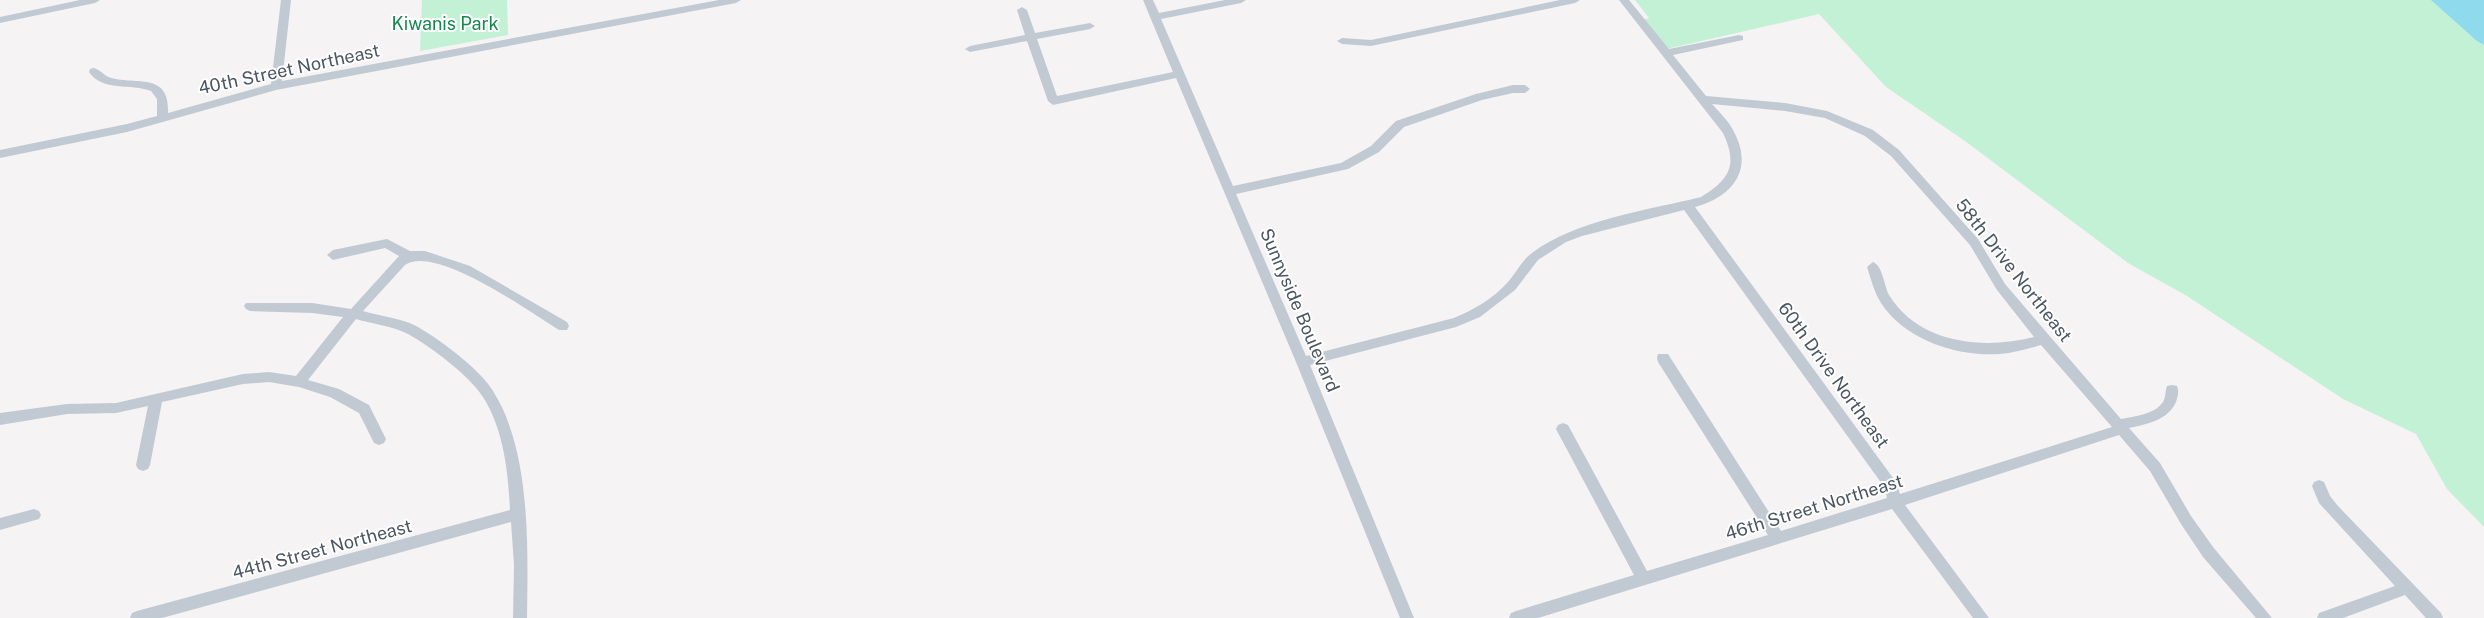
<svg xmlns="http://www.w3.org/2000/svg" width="2484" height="618" viewBox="0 0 2484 618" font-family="'Public Sans',sans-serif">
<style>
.green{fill:#c3f1d5}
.water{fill:#90daee}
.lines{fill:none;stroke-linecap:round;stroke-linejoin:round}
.minor{fill:#c1cad2;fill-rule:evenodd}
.labels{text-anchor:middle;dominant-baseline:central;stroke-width:4;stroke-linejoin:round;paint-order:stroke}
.park-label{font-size:18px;fill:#17864f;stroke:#fff}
.street-label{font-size:18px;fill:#4a5661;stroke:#fff}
</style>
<rect width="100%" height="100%" fill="#f5f3f3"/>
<path class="green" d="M422 0H507L508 35 420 51Z
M1635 0H2484V527L2447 489 2416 434 2343 399 2187 296 2128 263 1965 141 1886 87 1819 14 1662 50 1639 21 1649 18Z"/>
<path class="water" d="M2431 0H2484V45L2477 41Z"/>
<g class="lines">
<path class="minor" d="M80 0H100L95 3 0 23V17Z
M281 0H291L282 81 719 0H741L736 3 276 90 127 132 0 158V150L127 124 157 116V99L151 91C130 83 103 92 89 72L90 69 94 68C101 70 104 76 111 78 137 85 170 72 168 113L271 84Z
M1143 0H1153L1159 13 1225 0H1246L1241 3 1161 19 1233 186 1341 163 1371 146 1396 121 1476 94 1513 85H1525L1530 89 1525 93H1513L1482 100 1404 127 1379 152 1348 169 1236 194 1306 356 1454 318C1473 310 1493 299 1508 282 1516 273 1522 260 1532 253 1575 220 1649 210 1701 197 1730 179 1738 165 1723 133L1619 0H1629L1669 49 1739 35 1743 36V40L1673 55 1706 96 1785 103 1827 111 1873 130 1899 150 1978 239 2005 284 2121 419C2135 416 2154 415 2163 402 2166 397 2165 391 2167 386L2172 385 2177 386C2179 391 2178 396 2176 402 2168 420 2148 424 2129 428L2160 463 2191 516 2213 547 2272 618H2256L2203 557 2181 524 2150 471 2119 435 1905 505 1989 618H1973L1892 509 1538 618H1509L1511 613 1516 611 1634 575 1556 429 1558 425 1563 423 1568 425 1647 571 1768 535 1658 362 1657 358 1658 354H1668L1781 531 1887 498 1885 488 1684 210 1582 236 1566 242 1538 260 1515 290 1480 317 1456 327 1310 365 1414 618H1400L1296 362 1176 78 1053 105 1048 101 1027 41 970 52 965 49 970 46 1025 35 1017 10 1022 7 1027 10 1035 33 1090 23 1095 26 1090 29 1037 39 1057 96 1173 72ZM1712 104 1785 111 1825 118 1865 136 1891 156 1970 245 1997 290 2034 337C1984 350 1919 344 1889 295 1884 286 1883 266 1873 262L1867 267C1871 279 1874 292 1881 303 1905 340 1957 357 2000 354 2014 353 2028 349 2041 345L2112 427 1900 494 1896 482 1695 207C1733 197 1754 169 1734 132 1729 121 1719 112 1712 104Z
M1560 0H1580L1575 3 1371 46 1342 44 1337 41 1342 38 1371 40Z
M387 239 410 251H425L470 266 567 322 569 326 567 330H559C530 312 435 244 405 265L363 311C379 316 399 318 414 325 436 336 481 370 493 391 531 451 528 548 527 618H513L514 565 511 522 162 618H130L132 613 137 611 510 510C508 472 504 430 483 397 470 376 430 346 408 334 393 326 372 324 356 319L308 380 339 389 369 405 386 439 384 443 379 445 374 443 359 413 330 397 299 387 269 382 243 384 162 402 150 465 148 469 143 471 138 469 136 465 148 406 116 413 67 414 0 425V413L67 404 116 403 243 374 269 372 296 376 343 317 312 313 250 311 246 309 244 306 246 303H312L351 309 399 256 385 248 333 260 327 255 333 250Z
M2319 480 2324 482 2330 496 2338 506 2441 613 2443 618H2426L2405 595 2343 618H2317L2319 613 2395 586 2319 503 2312 486 2314 482Z
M34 509 39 511 41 515 39 519 0 530V518Z"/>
</g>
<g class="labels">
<g class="park-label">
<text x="445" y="23">Kiwanis Park</text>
</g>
<g class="street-label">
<text transform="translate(289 69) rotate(-12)">40th Street Northeast</text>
<text transform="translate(2014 270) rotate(52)">58th Drive Northeast</text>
<text transform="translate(1300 310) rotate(67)">Sunnyside Boulevard</text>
<text transform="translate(1834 375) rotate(54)">60th Drive Northeast</text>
<text transform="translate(1814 507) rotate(-17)">46th Street Northeast</text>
<text transform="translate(322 549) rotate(-15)">44th Street Northeast</text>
</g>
</g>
</svg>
